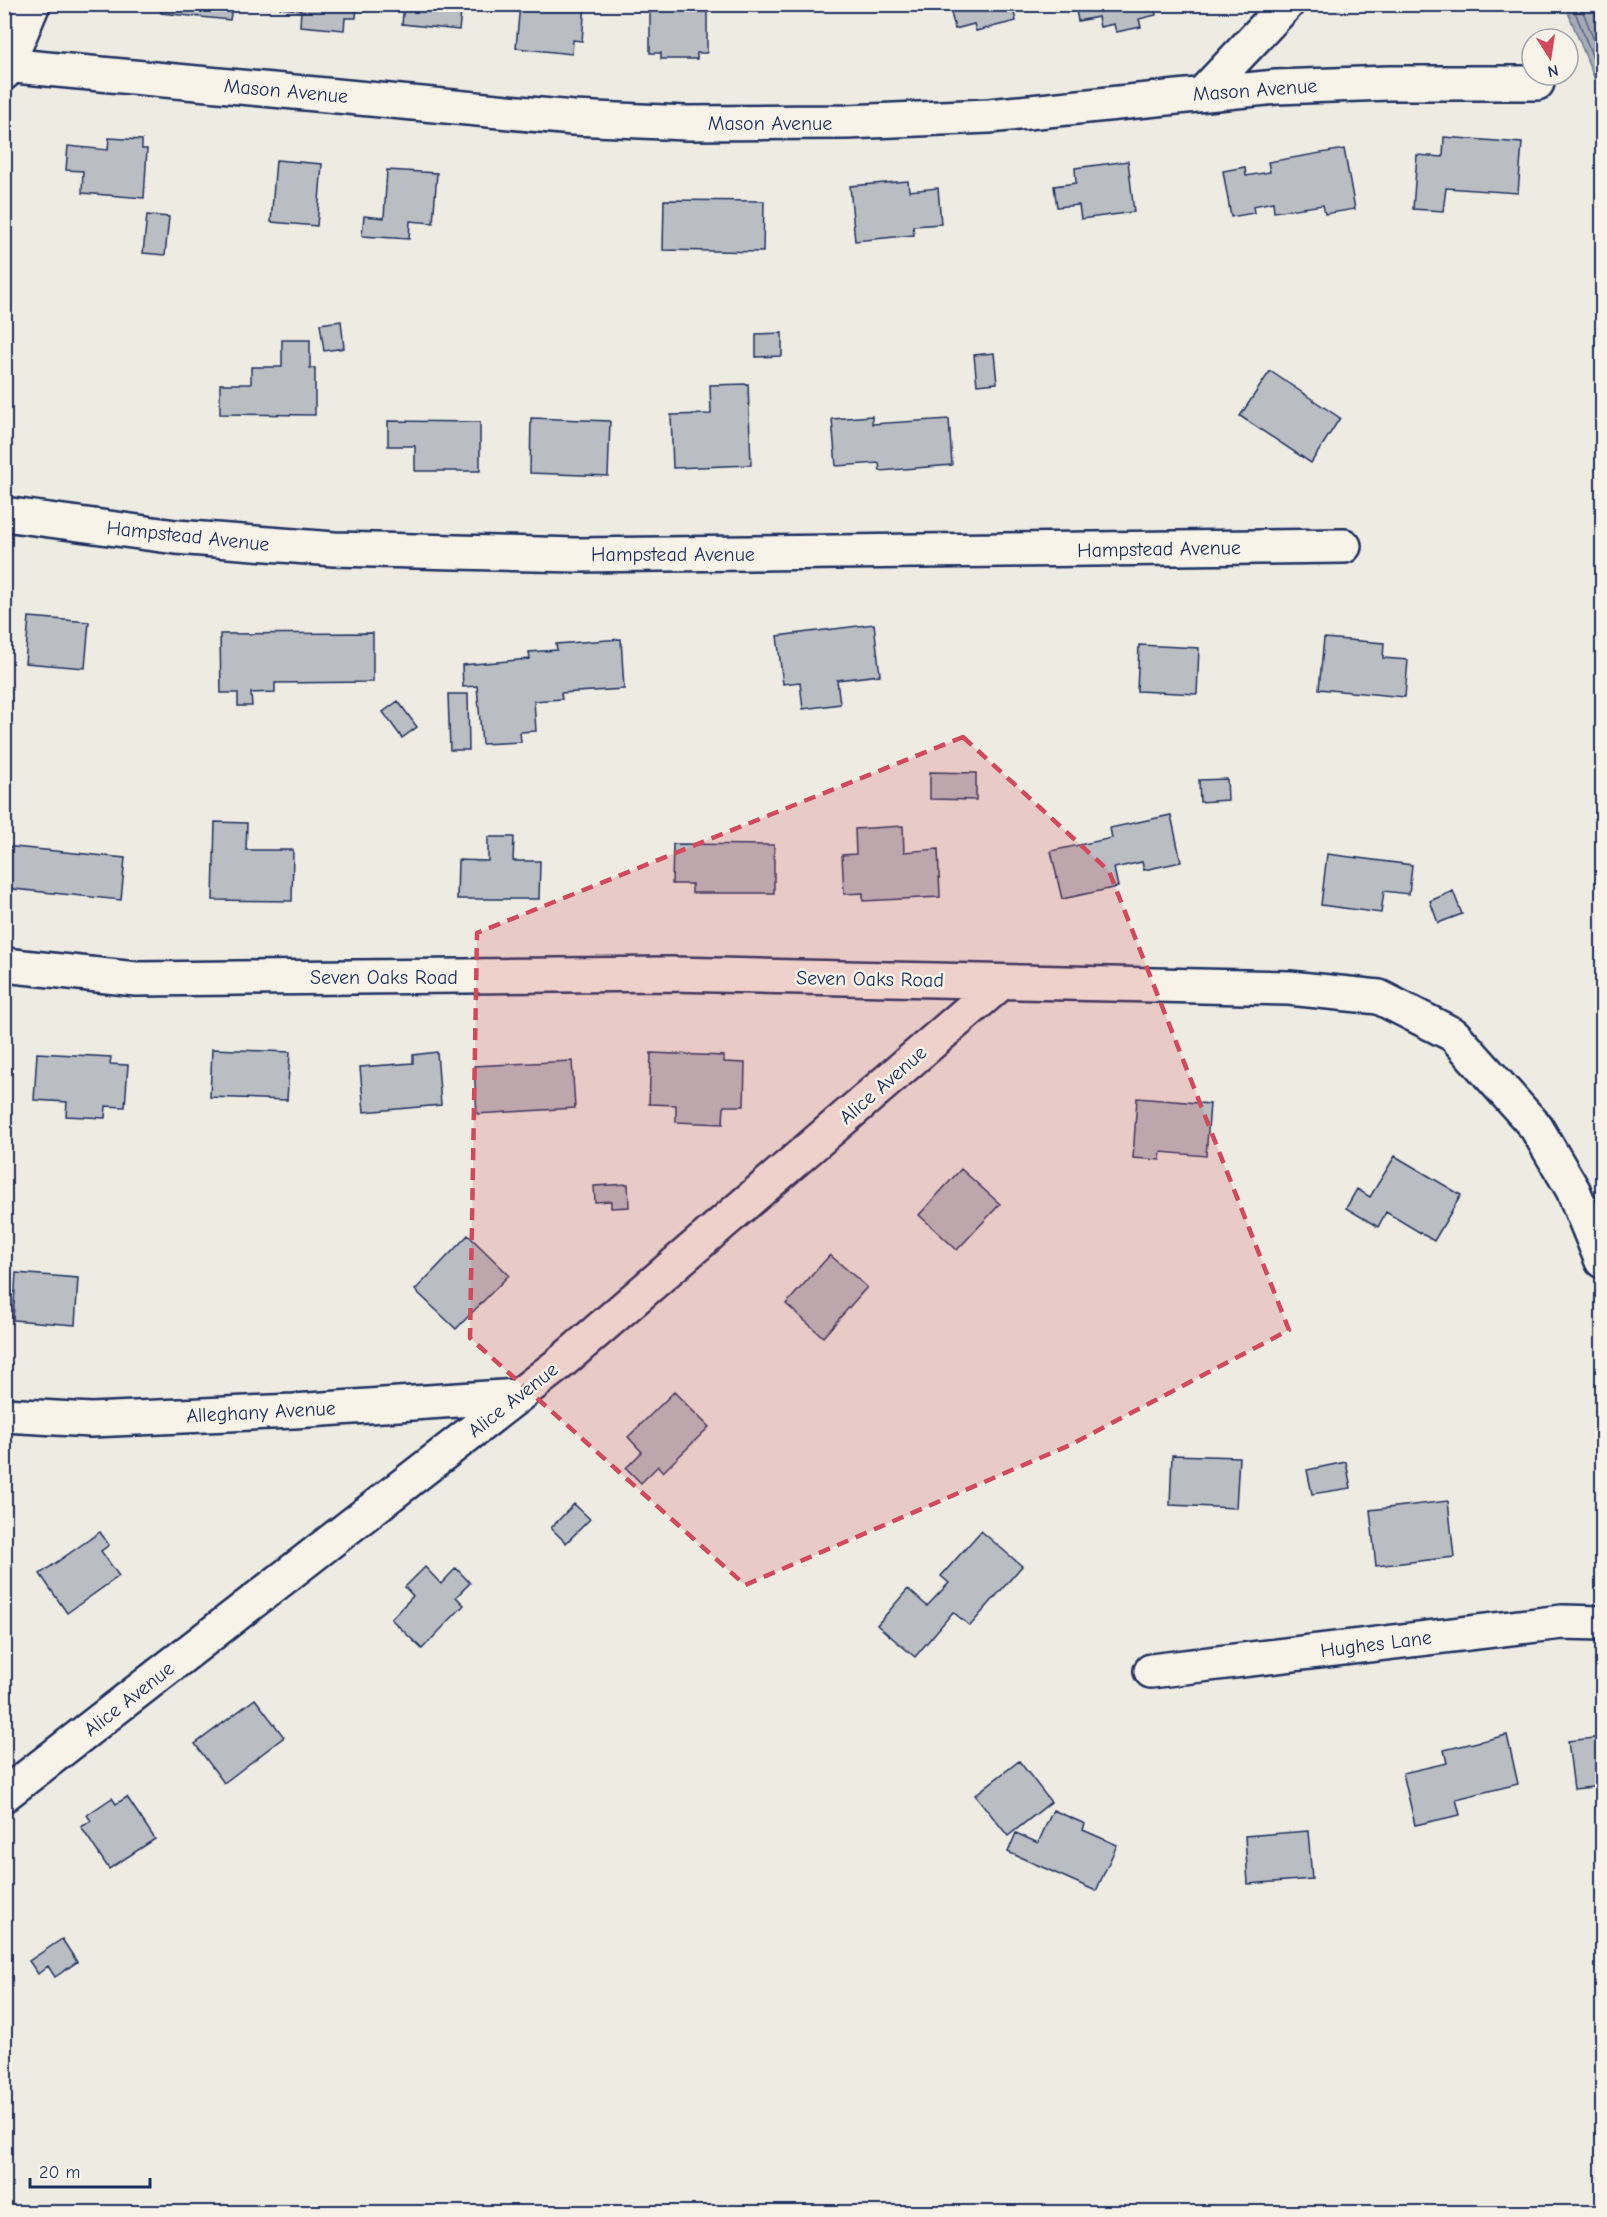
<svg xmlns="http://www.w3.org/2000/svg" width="1607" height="2217" viewBox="0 0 1607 2217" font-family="'Comic Neue',sans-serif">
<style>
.water{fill:#a6abb5;stroke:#6e7992;stroke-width:1.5}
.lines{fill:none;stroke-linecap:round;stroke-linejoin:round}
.shore{stroke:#536181;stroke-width:1.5}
.building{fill:#babdc2;stroke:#1b2f5e;stroke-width:1.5}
.minor-casing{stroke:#1b2f5e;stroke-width:38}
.minor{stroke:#f7f3e8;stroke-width:33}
.marked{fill:#d1495b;fill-opacity:0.2;stroke:#d1495b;stroke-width:4.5;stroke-dasharray:12 8;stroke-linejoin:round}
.labels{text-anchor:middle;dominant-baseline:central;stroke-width:5;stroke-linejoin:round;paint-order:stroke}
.street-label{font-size:20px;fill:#1b2f5e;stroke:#f7f3e8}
</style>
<rect width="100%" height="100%" fill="#eeebe2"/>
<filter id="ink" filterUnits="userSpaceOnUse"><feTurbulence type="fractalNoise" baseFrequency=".0167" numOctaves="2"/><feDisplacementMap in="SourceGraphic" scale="12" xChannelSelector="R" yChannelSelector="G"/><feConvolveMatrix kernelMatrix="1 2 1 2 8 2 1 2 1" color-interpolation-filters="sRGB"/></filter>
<g filter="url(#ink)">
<path class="water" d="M1565 5H1602V97Z"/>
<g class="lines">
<path class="shore" d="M1572 4 1602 81
M1580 4 1602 61"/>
</g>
<path class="building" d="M162 4H247V9L232 8 230 20 161 13Z
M280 4H357L356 18H345L344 30 300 26 301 10 280 8Z
M404 4H462L459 30 402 24Z
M520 4H585L582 41 573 40 572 54 516 48Z
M650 4H707V53H697V59H661V53H650Z
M949 4H1012L1016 21 976 31 974 24 955 29Z
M1075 4H1154L1156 15 1139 19 1141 27 1116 32 1114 24 1100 27 1098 17 1078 21Z
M1444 137 1522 143 1518 193 1446 188 1443 211 1413 209 1417 155 1443 157Z
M109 138 142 140V149H147L144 198 82 193 83 171 66 170 68 146 108 150Z
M1344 149 1355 209 1325 214 1323 205 1274 212 1273 202 1253 206 1254 213 1231 217 1223 171 1245 167 1246 176 1270 172 1268 162Z
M276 160 322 164 317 226 271 222Z
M1128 161 1134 212 1081 219 1079 205 1057 207 1054 186 1076 183 1075 168Z
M387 170 437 173 433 223 410 221 409 239 362 236 364 216 384 218Z
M908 181 909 191 938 188 941 224 913 226 914 235 855 241 850 186Z
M664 200 764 201 763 252 663 250Z
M147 215 169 217 165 255 143 253Z
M341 321 344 348 324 351 320 324Z
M782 333V356L756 357V334Z
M282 340H310V368H315V415L220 414V384H251V367H282Z
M994 353 997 383 977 385 974 355Z
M1270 371 1340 418 1311 463 1240 416Z
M748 384 751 465 673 468 671 415 711 414 710 385Z
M872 416V424L949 419 952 465 880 471 879 463 836 466 832 419Z
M531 418 610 421 608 476 530 473Z
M388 421 480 422V471H415V446H388Z
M29 617 89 622 85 668 25 663Z
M874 624 880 675 837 680 840 704 803 709 800 682 783 684 777 636Z
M373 633V682L275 683V692L251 693 252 706H238V693H221L220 634Z
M1324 638 1384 643 1383 658 1408 660 1405 697 1319 689Z
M621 639 624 689 561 693 562 699 534 701 536 731 520 732 521 742 482 744 477 686 463 687 462 665 530 659 529 652 557 650 556 644Z
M1139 645 1199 648 1197 694 1137 691Z
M448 694H468L469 750H450Z
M398 701 417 727 402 738 383 712Z
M930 772 976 773V800L930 799Z
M1227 779 1228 800 1200 802 1199 780Z
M1171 815 1181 862 1144 870 1142 862 1114 868 1118 887 1062 899 1051 851 1112 838 1110 828Z
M215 822 247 823 246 850H293L292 901 213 900Z
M903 826 904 852 938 849 940 897 863 901V893L844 894 842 855 856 854 855 829Z
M488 837H514L513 861H540L539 899H457L458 860 488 861Z
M673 844 774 845V893H692V884H672Z
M4 846 125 858 121 900 4 888Z
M1327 854 1412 865 1409 894 1384 891 1381 913 1321 905Z
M1453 891 1462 914 1438 923 1430 901Z
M212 1049 290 1052 287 1100 210 1097Z
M437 1052 441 1105 364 1112 360 1067 413 1063V1055Z
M37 1053 111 1057 110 1064 128 1065 125 1107 106 1106 105 1118 66 1116 67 1102 34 1100Z
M651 1053 724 1056V1062L745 1063 744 1106H724L723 1124 676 1122V1105L649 1104Z
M572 1061 575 1108 477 1114 474 1066Z
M1137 1098 1210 1104 1206 1156 1161 1152 1160 1160 1133 1158Z
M1395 1156 1461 1195 1434 1241 1386 1212 1378 1227 1346 1208 1357 1189 1370 1197Z
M961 1169 1000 1204 957 1250 919 1215Z
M628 1184 629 1207 611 1208V1201L595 1202 594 1186Z
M468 1235 509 1275 456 1329 415 1290Z
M830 1255 867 1287 823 1337 786 1304Z
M16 1273 78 1278 75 1325 13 1320Z
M674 1392 709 1427 663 1472 658 1466 641 1483 626 1468 642 1452 628 1437Z
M1172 1455 1239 1457 1236 1508 1170 1505Z
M1346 1462 1351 1488 1312 1494 1307 1470Z
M1448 1501 1454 1557 1376 1566 1370 1510Z
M574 1504 590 1519 566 1543 551 1528Z
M981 1531 1022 1566 970 1626 953 1612 915 1657 877 1625 908 1589 927 1606 949 1583 941 1576Z
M100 1532 109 1545 101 1551 119 1576 67 1613 40 1574Z
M425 1567 441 1584 456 1568 470 1583 456 1597 464 1605 422 1649 391 1619 413 1596 405 1587Z
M255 1699 284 1737 224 1783 195 1744Z
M1507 1735 1518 1784 1456 1799 1460 1815 1415 1825 1403 1773 1447 1763 1444 1750Z
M1602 1737V1786L1574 1789 1568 1741Z
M1019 1761 1051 1802 1008 1836 975 1795Z
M127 1797 155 1839 109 1869 81 1827 91 1821 87 1815 112 1798 116 1804Z
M1053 1810 1085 1824 1083 1830 1117 1845 1096 1891 1008 1852 1016 1833 1038 1843Z
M1308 1831 1312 1879 1248 1884 1245 1836Z
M62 1939 77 1962 55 1977 48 1966 38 1974 29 1961Z"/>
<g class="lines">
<g class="minor-casing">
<path id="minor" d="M4 65 573 118 686 123 847 122 989 116 1276 87 1389 83H1537
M4 73 33 4
M1203 93 1287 4
M4 514 176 537 334 549 577 555 1344 546
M4 965 136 979 672 974 1289 988 1379 997 1454 1035 1536 1127 1573 1190 1602 1261
M4 1415 91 1420 294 1411 518 1396
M1151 1671 1562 1622 1602 1623
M4 1795 559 1364 1002 982"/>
</g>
<use href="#minor" class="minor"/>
</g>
</g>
<path class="marked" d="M963 737 1109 871 1289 1330 1070 1445 745 1585 470 1338 477 933Z"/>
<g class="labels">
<g class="street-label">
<text transform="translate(1255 90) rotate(-4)">Mason Avenue</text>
<text transform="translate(286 91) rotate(5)">Mason Avenue</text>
<text x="770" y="123">Mason Avenue</text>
<text transform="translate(188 536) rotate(6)">Hampstead Avenue</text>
<text transform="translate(1159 549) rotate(-1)">Hampstead Avenue</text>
<text x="673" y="554">Hampstead Avenue</text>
<text x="384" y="977">Seven Oaks Road</text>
<text transform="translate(870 979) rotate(1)">Seven Oaks Road</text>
<text transform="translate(883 1085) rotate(-41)">Alice Avenue</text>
<text transform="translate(513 1400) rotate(-38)">Alice Avenue</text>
<text transform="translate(261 1412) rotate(-3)">Alleghany Avenue</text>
<text transform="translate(1376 1644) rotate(-7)">Hughes Lane</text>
<text transform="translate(129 1699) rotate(-38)">Alice Avenue</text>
</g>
</g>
<rect width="1607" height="2217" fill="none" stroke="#f7f3e8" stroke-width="24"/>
<rect x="12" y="12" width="1583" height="2193" fill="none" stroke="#1b2f5e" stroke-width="2" filter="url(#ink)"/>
<g transform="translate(1550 57) rotate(168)"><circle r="28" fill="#f7f3e8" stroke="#9fa5b1" stroke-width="1.5"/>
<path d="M0-4.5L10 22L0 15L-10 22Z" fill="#d1495b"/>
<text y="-9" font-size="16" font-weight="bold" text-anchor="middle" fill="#1b2f5e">N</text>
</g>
<path d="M30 2178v9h120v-9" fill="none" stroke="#1b2f5e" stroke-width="3"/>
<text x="39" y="2178" font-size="18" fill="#1b2f5e" stroke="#f7f3e8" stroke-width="4.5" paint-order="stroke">20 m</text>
</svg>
